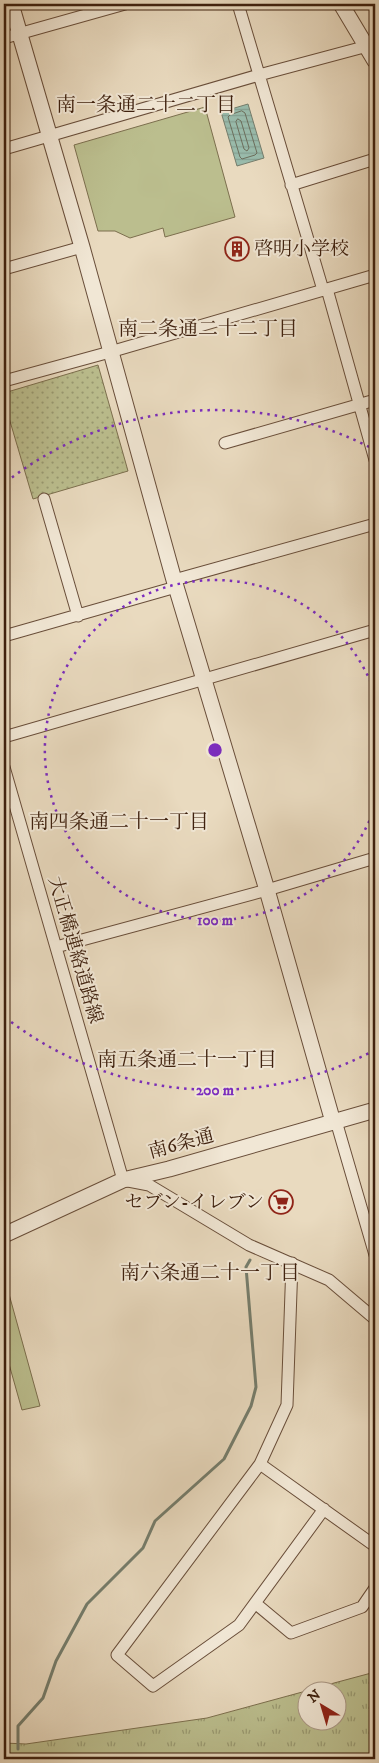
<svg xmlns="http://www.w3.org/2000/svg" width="379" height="1763" viewBox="0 0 379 1763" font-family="'IM FELL DW Pica','Noto Serif JP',serif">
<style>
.grass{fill:url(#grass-tufts);stroke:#7c6f4e}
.park{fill:url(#park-dots);stroke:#7c6f4e}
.garden{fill:#bbbe8e;stroke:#7c6f4e}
.water{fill:url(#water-rules);stroke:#757d6c}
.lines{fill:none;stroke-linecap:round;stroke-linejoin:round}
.shore{stroke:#6c6e5c;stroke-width:1}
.stream{stroke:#757d6c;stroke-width:3}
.minor-casing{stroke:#694e3a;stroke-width:13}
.tertiary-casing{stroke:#694e3a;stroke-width:17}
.minor{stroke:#f1e7d5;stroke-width:11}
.tertiary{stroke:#f1e7d5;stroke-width:15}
.ring{fill:none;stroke:#7b2cbf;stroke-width:2.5;stroke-dasharray:2.5 5}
.labels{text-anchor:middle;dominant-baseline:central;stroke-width:4;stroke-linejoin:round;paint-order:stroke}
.poi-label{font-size:19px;fill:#3e200e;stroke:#f1e7d5;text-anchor:start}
.street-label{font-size:19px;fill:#3e200e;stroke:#f1e7d5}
.neighbourhood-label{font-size:20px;fill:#3e200e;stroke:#f1e7d5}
.centre{fill:#7b2cbf;stroke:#f1e7d5;stroke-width:2.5}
.ring-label{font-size:15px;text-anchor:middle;font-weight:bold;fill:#7b2cbf;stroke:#f1e7d5;stroke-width:4;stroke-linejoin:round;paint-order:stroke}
</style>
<defs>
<pattern id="grass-tufts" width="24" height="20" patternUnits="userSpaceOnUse" patternTransform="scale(1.25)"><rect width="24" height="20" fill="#bbbe8e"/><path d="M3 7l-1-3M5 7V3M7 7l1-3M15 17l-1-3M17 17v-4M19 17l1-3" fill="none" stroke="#999a72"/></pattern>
<pattern id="park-dots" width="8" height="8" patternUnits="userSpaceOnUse" patternTransform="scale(1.25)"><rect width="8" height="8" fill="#bbbe8e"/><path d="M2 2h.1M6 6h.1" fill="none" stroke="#999a72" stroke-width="1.8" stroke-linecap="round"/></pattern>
<pattern id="water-rules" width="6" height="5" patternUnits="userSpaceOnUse" patternTransform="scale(1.25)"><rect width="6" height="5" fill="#99bbab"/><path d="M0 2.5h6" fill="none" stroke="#85a092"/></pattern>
</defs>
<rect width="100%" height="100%" fill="#e9dabf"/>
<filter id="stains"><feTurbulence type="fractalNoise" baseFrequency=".004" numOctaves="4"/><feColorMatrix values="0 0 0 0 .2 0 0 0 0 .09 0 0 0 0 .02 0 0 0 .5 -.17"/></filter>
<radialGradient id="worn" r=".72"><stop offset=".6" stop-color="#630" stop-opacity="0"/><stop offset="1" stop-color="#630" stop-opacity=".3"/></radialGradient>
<path class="grass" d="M375 1672V1759H4V1743L26 1744 207 1718 306 1691V1720H336V1690H308Z"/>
<path class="park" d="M98 365 128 471 33 499 4 401V393Z"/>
<path class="garden" d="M205 107 235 217 165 237 163 228 130 238 115 231H98L74 145Z
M4 1276 40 1406 22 1410 9 1364 4 1365Z"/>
<path class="water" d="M248 104 264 158 237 166 221 112Z"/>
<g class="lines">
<path class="shore" d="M242 111 245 113 257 153 255 155 242 159 240 157 228 117 230 115Z
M238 119 241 121 249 148 247 151 244 149 236 122Z"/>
<path class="stream" d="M18 1749V1726L43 1698 56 1661 87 1604 143 1548 155 1521 224 1459 251 1406 256 1387 246 1267 250 1260"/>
<g class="minor-casing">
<path id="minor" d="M238 4 323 290
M4 38 125 4
M4 149 259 75 375 44
M291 185 375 159
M4 269 82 247
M327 289 375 460
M4 381 110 352 375 275
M225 443 375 400
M44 499 78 616
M174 580 375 524
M4 636 176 587
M4 737 375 630
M4 767 123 1180 149 1185 249 1245 329 1280 375 1319
M56 947 267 890 375 858
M336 1121 375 1255
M292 1263 287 1405 260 1464 117 1655 153 1686 239 1625 324 1509
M260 1464 375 1546
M255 1603 291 1633 362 1607 375 1588"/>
</g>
<g class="tertiary-casing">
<path id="tertiary" d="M11 4 82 247 174 580 267 890 333 1122
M341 4 375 61
M4 1235 123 1180 169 1169 375 1110"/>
</g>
<use href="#minor" class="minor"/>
<use href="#tertiary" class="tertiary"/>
</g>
<g class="ring">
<path d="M375 807A170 170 0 1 1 375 693"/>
<path d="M375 1050A340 340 0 0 1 6 1018M6 482A340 340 0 0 1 375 450"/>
</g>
<defs>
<g id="building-ring" transform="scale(1.25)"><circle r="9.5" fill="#f1e7d5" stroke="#8f2418" stroke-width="1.5"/><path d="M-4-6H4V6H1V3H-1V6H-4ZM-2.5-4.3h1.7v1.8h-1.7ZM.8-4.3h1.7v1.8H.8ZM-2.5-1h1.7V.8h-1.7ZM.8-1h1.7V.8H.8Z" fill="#8f2418"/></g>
<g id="supermarket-ring" transform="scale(1.25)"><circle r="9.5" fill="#f1e7d5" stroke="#8f2418" stroke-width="1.5"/><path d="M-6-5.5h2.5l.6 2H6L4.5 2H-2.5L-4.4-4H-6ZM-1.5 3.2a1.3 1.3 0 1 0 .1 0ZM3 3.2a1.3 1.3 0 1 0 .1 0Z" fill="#8f2418"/></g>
</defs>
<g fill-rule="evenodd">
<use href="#building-ring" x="237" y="249"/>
<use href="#supermarket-ring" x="281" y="1202"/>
</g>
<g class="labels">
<g class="poi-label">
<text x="254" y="249">啓明小学校</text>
<text x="264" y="1202" text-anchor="end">セブン-イレブン</text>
</g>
<g class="street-label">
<text transform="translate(75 950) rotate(74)">大正橋連絡道路線</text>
<text transform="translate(181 1144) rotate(-15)">南6条通</text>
</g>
<g class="neighbourhood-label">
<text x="146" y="105">南一条通二十二丁目</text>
<text x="208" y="329">南二条通二十二丁目</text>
<text x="119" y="822">南四条通二十一丁目</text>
<text x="187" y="1060">南五条通二十一丁目</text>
<text x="210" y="1273">南六条通二十一丁目</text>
</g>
</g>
<circle cx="215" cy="750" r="8" class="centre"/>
<g class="ring-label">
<text x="215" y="925">100 m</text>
<text x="215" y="1095">200 m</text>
</g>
<rect width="379" height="1763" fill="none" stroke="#e9dabf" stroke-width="20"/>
<rect x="5" y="5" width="369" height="1753" fill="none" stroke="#3e200e" stroke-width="2.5"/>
<rect x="10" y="10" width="359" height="1743" fill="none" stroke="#3e200e"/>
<g transform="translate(322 1706) rotate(322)"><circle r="24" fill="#f1e7d5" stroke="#a99785"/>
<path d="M0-4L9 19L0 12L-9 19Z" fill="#8f2418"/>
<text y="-8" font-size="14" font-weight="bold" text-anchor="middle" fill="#3e200e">N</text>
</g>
<rect width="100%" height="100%" filter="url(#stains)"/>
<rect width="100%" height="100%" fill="url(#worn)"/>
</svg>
